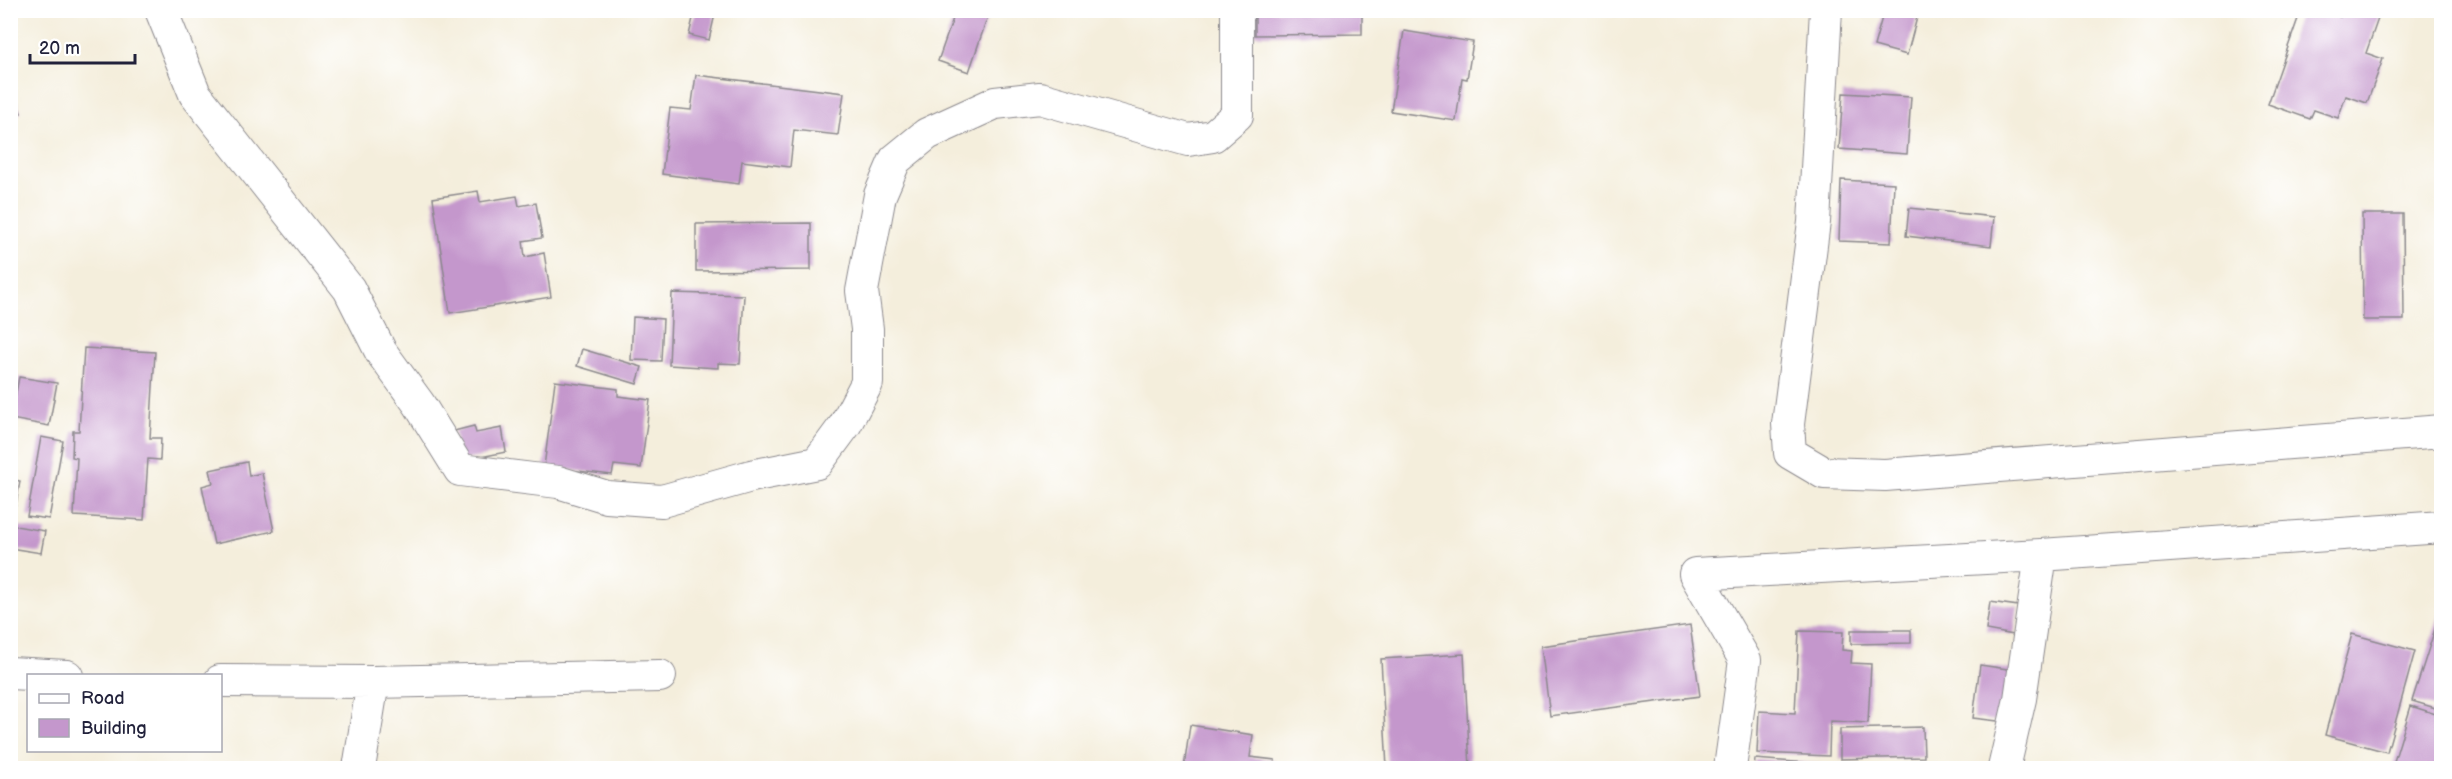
<svg xmlns="http://www.w3.org/2000/svg" width="2452" height="779" viewBox="0 0 2452 779" font-family="'Balsamiq Sans',sans-serif">
<style>
.building{fill:#c497cc}
.lines{fill:none;stroke-linecap:round;stroke-linejoin:round}
.minor-casing{stroke:#8b888c;stroke-width:34}
.minor{stroke:#fff;stroke-width:32}
</style>
<rect width="100%" height="100%" fill="#fff"/>
<filter id="ink" filterUnits="userSpaceOnUse"><feTurbulence type="fractalNoise" baseFrequency=".0167" numOctaves="2"/><feDisplacementMap in="SourceGraphic" scale="12" xChannelSelector="R" yChannelSelector="G"/><feConvolveMatrix kernelMatrix="1 2 1 2 8 2 1 2 1" color-interpolation-filters="sRGB"/></filter>
<filter id="wash" filterUnits="userSpaceOnUse"><feTurbulence type="fractalNoise" baseFrequency=".008" numOctaves="4" result="noise"/><feDisplacementMap in="SourceGraphic" scale="24" xChannelSelector="R" yChannelSelector="G"/><feGaussianBlur stdDeviation="1.35" result="paint"/><feColorMatrix in="noise" values="0 0 0 0 0 0 0 0 0 0 0 0 0 0 0 0 0 1.4 0 .05"/><feComposite in="paint" operator="in"/></filter>
<g filter="url(#wash)">
<rect width="100%" height="100%" fill="#f4eedc"/>
<g id="blocks">
<path class="building" d="M695 10H716L709 40 689 35Z
M956 10H990L969 72 938 61Z
M1255 10H1362V34L1255 35Z
M1884 10H1919L1907 55 1874 46Z
M2262 10H2287L2285 18Z
M2301 10H2321L2340 17 2342 10 2380 13 2366 53 2383 59 2367 103 2346 96 2338 118 2314 110 2310 119 2268 104Z
M1404 31 1473 42 1467 79 1462 78 1456 121 1391 111Z
M696 75 844 93 838 135 794 130 790 167 742 161 739 184 662 174 670 108 691 110Z
M10 83 21 113 10 116Z
M1843 93 1911 97 1907 154 1839 149Z
M1841 180 1894 183 1891 243 1839 241Z
M478 191 480 202 517 196 519 206 536 203 542 238 523 241 525 257 544 253 551 297 450 313 433 198Z
M1909 208 1994 217 1991 246 1906 236Z
M2362 214H2403L2404 320H2363Z
M811 223V270L696 271V224Z
M672 293 744 295 740 364 718 363V368L669 365Z
M633 317 663 319 661 361 631 360Z
M84 348 155 352 150 438H161L160 460 148 459 144 520 74 516 77 458 72 457 73 431H79Z
M582 349 642 367 637 384 577 366Z
M19 377 57 383 49 426 11 419Z
M555 381 618 389V396L650 400 641 468 614 465 612 475 544 467Z
M474 426 476 433 502 428 506 452 460 461 454 431Z
M41 437 63 441 49 519 27 516Z
M247 462 249 476 262 473 274 531 214 544 202 486 213 483 210 470Z
M10 479 20 481 16 505 10 504Z
M10 525 45 531 41 553 10 548Z
M1990 602 2018 606 2014 635 1986 630Z
M2441 610H2442V710L2412 701Z
M1690 625 1700 696 1550 716 1541 646Z
M1851 630H1911V643L1851 644Z
M1799 631 1843 632 1842 650 1852 651 1851 663 1871 664 1868 723 1830 721 1829 756 1757 753 1759 711 1795 713Z
M2352 634 2415 651 2387 752 2325 735Z
M1464 654 1470 768H1387L1381 659Z
M1980 665 2021 671 2014 723 1973 718Z
M2411 706 2442 716V768H2392Z
M1190 725 1253 735 1250 757 1275 760 1273 768H1184Z
M1923 727 1924 757 1840 759V729Z
M1755 759 1822 764 1821 768H1754Z"/>
</g>
</g>
<g filter="url(#ink)">
<use href="#blocks" fill-opacity="0" stroke="#8b888c" stroke-width="1.5"/>
<g class="lines">
<g class="minor-casing">
<path id="minor" d="M161 10 195 94 349 289 381 352 419 404 460 470 558 482 607 497 662 501 751 476 817 463 845 425 867 383V329L862 291 880 195 895 160 927 134 995 103 1040 98 1188 140 1213 136 1237 115V10
M1826 10 1814 222 1788 424 1790 453 1824 473 1885 475 2442 431
M10 673 67 676
M220 681 373 682 660 676
M359 768 373 682
M1730 768 1745 660 1695 574 2041 555 2442 527
M2004 768 2020 699 2041 555"/>
</g>
<use href="#minor" class="minor"/>
</g>
</g>
<rect width="2452" height="779" fill="none" stroke="#fff" stroke-width="36"/>
<rect x="27" y="674" width="195" height="78" fill="#ffffff" stroke="#a7a7b1" stroke-width="1.5"/>
<rect x="39" y="694" width="30" height="9" fill="#ffffff" stroke="#a7a7b1" stroke-width="1.5"/>
<text x="81" y="704" font-size="18" fill="#22223b">Road</text>
<rect x="39" y="719" width="30" height="18" fill="#c497cc" stroke="#a7a7b1" stroke-width="1.5"/>
<text x="81" y="734" font-size="18" fill="#22223b">Building</text>
<path d="M30 54v9h105v-9" fill="none" stroke="#22223b" stroke-width="3"/>
<text x="39" y="54" font-size="18" fill="#22223b" stroke="#ffffff" stroke-width="4.5" paint-order="stroke">20 m</text>
</svg>
